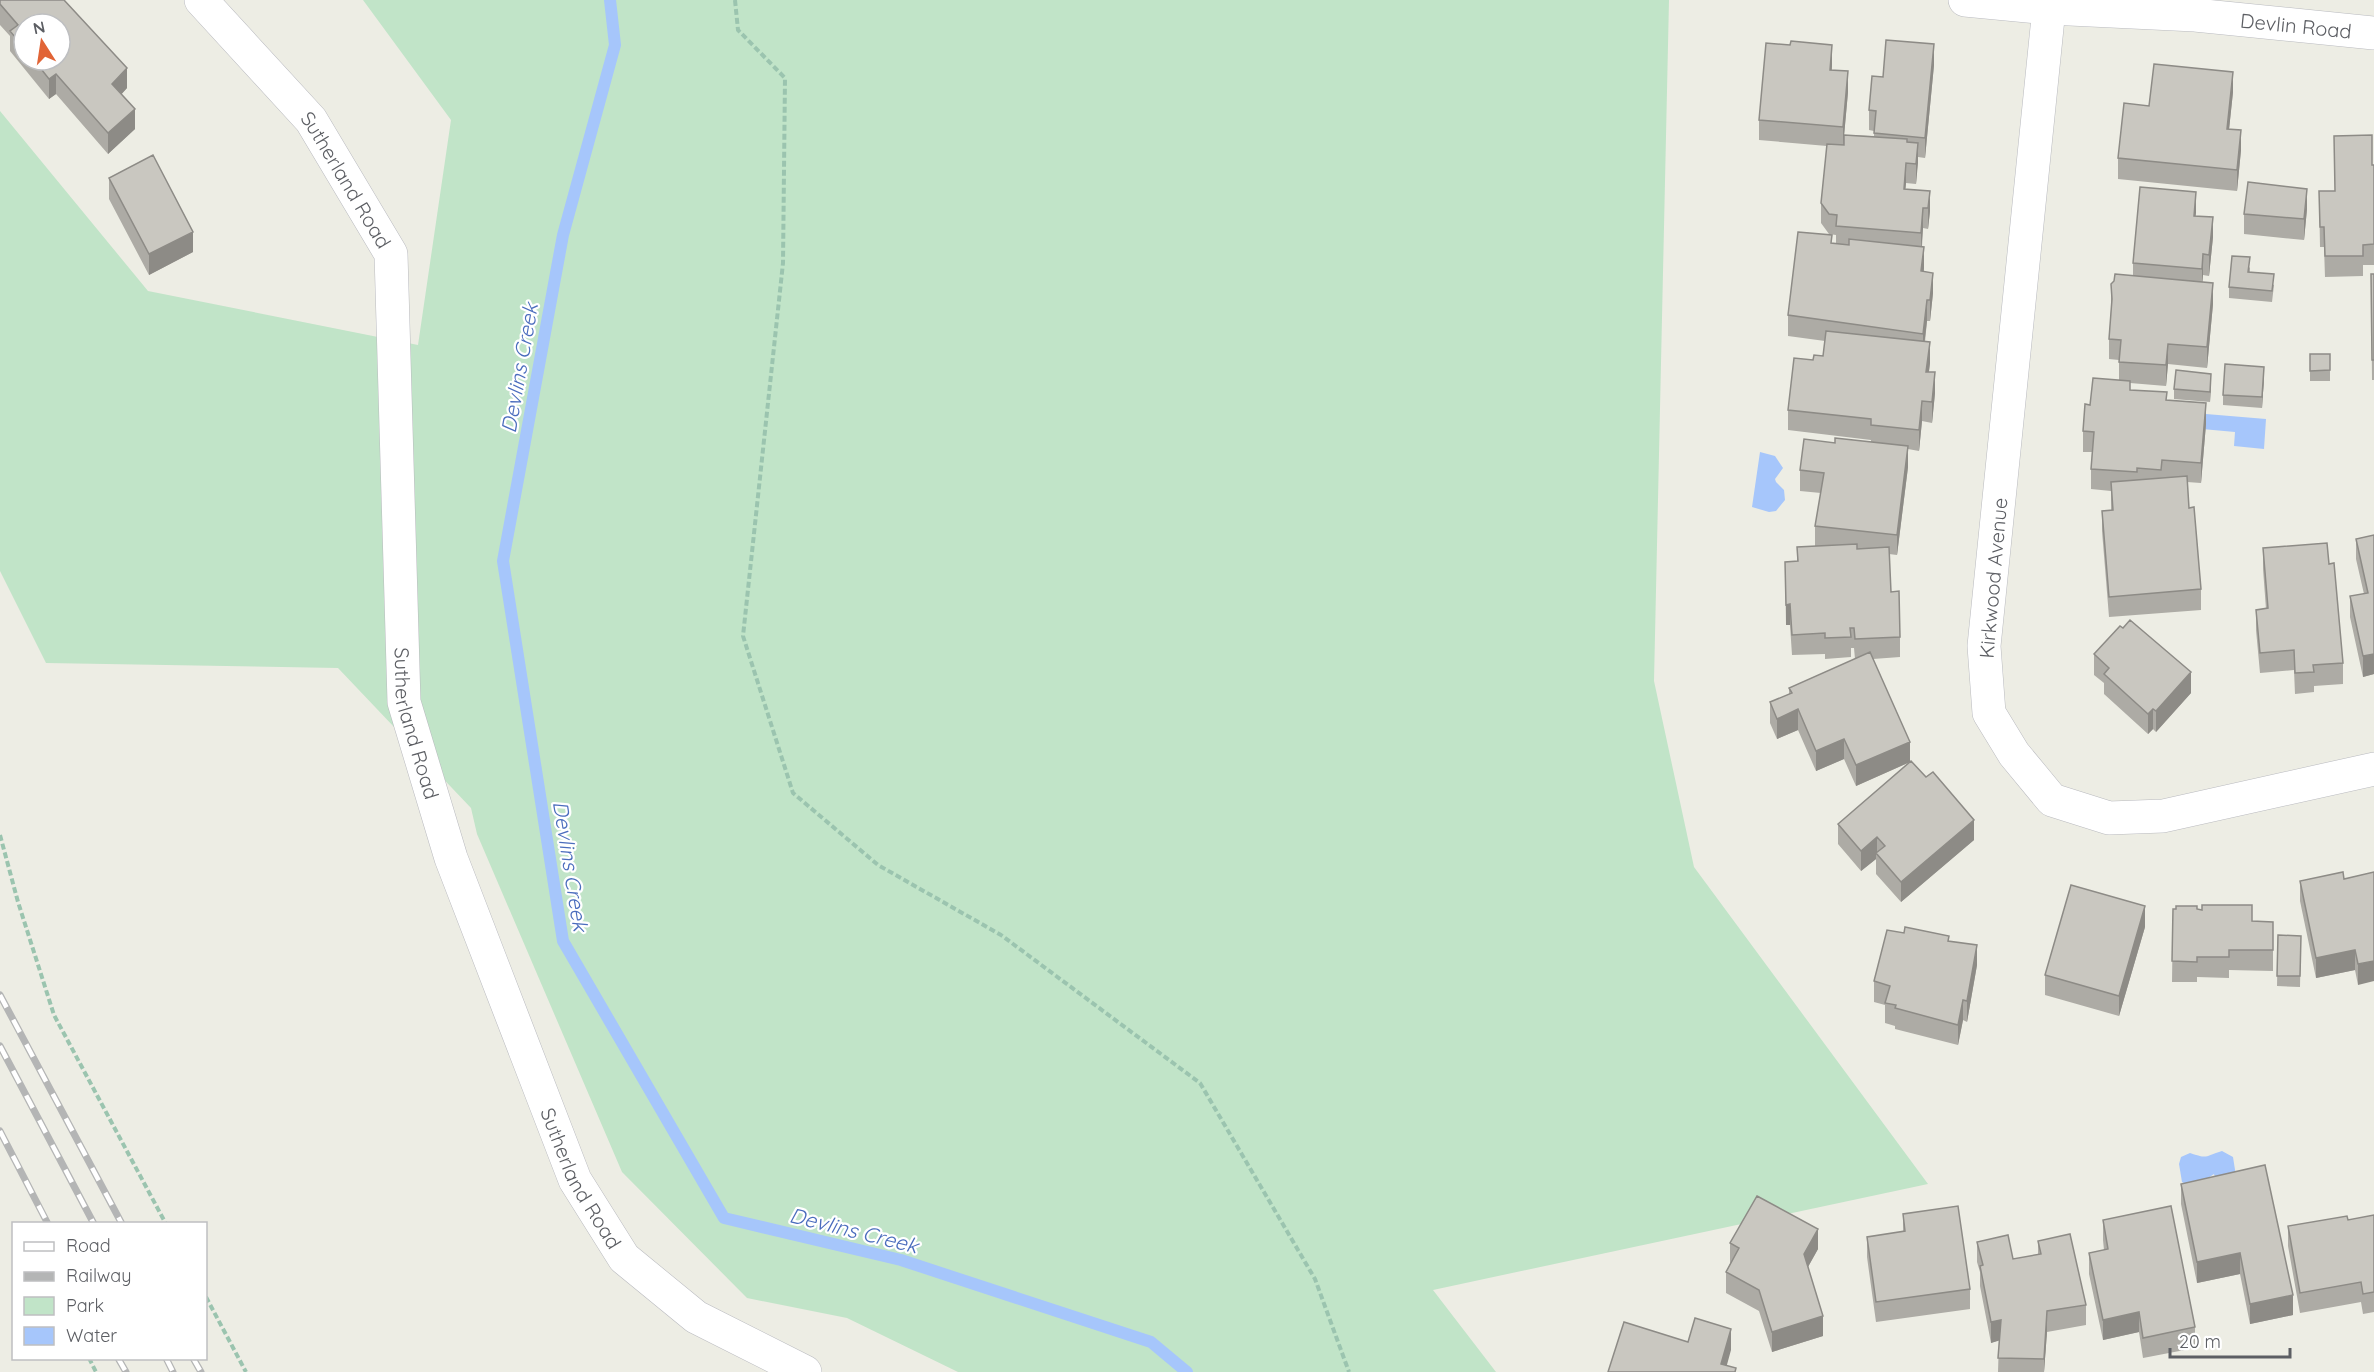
<svg xmlns="http://www.w3.org/2000/svg" width="2374" height="1372" viewBox="0 0 2374 1372" font-family="Quicksand,sans-serif">
<style>
.green{fill:#c1e4c8}
.water{fill:#a6c6fb}
.lines{fill:none;stroke-linecap:round;stroke-linejoin:round}
.stream{stroke:#a6c6fb;stroke-width:12}
.minor-casing{stroke:#b9babf;stroke-width:34}
.path{stroke:#9bc4af;stroke-width:4;stroke-dasharray:6 3;stroke-linecap:butt}
.minor{stroke:#fff;stroke-width:33}
.rail-casing{stroke:#b4b5b5;stroke-width:7}
.rail{stroke:#fff;stroke-width:4.5;stroke-dasharray:14;stroke-linecap:butt}
.wall{fill:#adaba5;fill-rule:evenodd}
.shaded-wall{fill:#8d8b86}
.building{fill:#c9c7c0;stroke:#8d8b86;stroke-width:1.5}
.labels{text-anchor:middle;dominant-baseline:central;stroke-width:4.5;stroke-linejoin:round;paint-order:stroke}
.street-label{font-size:20px;fill:#5c5e63;stroke:#fff}
.water-label{font-size:21px;font-style:italic;fill:#4a6cbd;stroke:#fff}
</style>
<rect width="100%" height="100%" fill="#edede4"/>
<path class="green" d="M363 0H1669L1654 681 1694 867 1928 1184 1433 1290 1496 1372H958L847 1318 747 1298 622 1172 477 834 471 808 338 668 46 663 0 571V111L148 291 418 345 451 120Z"/>
<path class="water" d="M2170 411 2266 419 2264 449 2234 446 2235 432 2169 426Z
M1760 452 1775 456 1783 468 1775 479 1776 482 1784 490 1785 500 1776 511 1769 512 1752 507Z
M2222 1151 2233 1157 2236 1176 2216 1180 2214 1174 2202 1182 2187 1185 2182 1182 2179 1164 2181 1157 2190 1153C2209 1159 2203 1157 2222 1151Z"/>
<g class="lines">
<path class="stream" d="M610 0 615 45 563 235 503 561 563 941 724 1218 901 1260 1151 1342 1187 1372"/>
<g class="minor-casing">
<g id="minor">
<path id="s1" d="M201 0 311 120 391 254 404 702 451 858 575 1180 624 1258 696 1317 805 1372"/>
<path id="s2" d="M1965 0 2049 8 2195 15 2374 33"/>
<path d="M2049 8 1984 646 1989 713 2014 754 2052 800 2109 818 2163 816 2374 769"/>
</g>
</g>
<path class="path" d="M735 0 738 30 785 78 783 263 743 636 793 793 878 865 1001 935 1200 1083 1315 1279 1349 1372
M0 835 18 902 54 1015 166 1224
M206 1297 246 1372
M89 1358 96 1372"/>
<use href="#minor" class="minor"/>
<g class="rail-casing">
<path id="rail" d="M0 995 122 1224
M0 1046 94 1224
M0 1131 48 1224
M118 1358 126 1372
M166 1358 173 1372
M193 1358 201 1372"/>
</g>
<use href="#rail" class="rail"/>
</g>
<path class="wall" d="M0 0 127 88 121 94 135 129 108 154 56 94 49 99 10 51V36L0 25ZM24 24 60 60H24Z
M1832 65V70L1848 92 1844 135 1874 136V131L1869 130V110L1883 77 1934 65 1925 158 1918 157 1916 184 1906 183 1905 189 1930 191V211L1928 229 1923 228 1922 247 1924 268V272L1933 293 1930 321H1927L1925 342 1930 363 1929 372 1935 393 1932 423 1922 421 1919 451 1908 449V467L1897 555 1889 554 1891 592 1900 637V657L1873 659 1910 762 1856 786 1844 759 1816 771 1798 730 1777 739 1770 723V702L1789 694V688L1855 659 1854 648H1851V657L1825 659V654L1792 655 1790 625H1786L1785 562 1797 561V547L1815 546V526L1821 493 1800 491V470L1835 443 1871 442V440L1788 430V410L1813 360 1823 356 1825 341 1788 336V315L1832 243 1836 244V235L1829 234 1821 223V203L1827 146 1759 140V120Z
M2233 92 2229 129 2241 150 2237 191 2118 179V158L2149 106Z
M2334 136 2372 165H2374V265H2363V276L2325 277 2324 247H2320L2319 191H2335Z
M109 178 193 252 149 275 109 199Z
M2307 209 2304 240 2244 234V214Z
M2196 216 2213 237 2209 276 2203 275 2202 282 2213 304 2207 368 2168 364 2166 386 2130 383V390L2167 400 2206 424 2201 483 2187 482 2189 508 2201 589V610L2109 617 2102 531V511L2111 510V491L2091 489V469L2092 452H2083V431L2090 405 2119 380V360L2109 359V339L2111 310V284L2133 276V263Z
M2250 267V273L2274 285 2272 302 2229 298V287Z
M2371 274H2374V380H2372Z
M2310 354H2330V381H2310Z
M2264 377 2262 408 2223 405V395Z
M2211 384 2210 402 2174 399V389Z
M2374 535V674L2363 677 2350 617V596L2364 594 2356 559V539Z
M2263 548 2329 564 2343 663V684L2314 686V692L2295 694 2294 670 2260 673 2256 630V610L2266 609 2263 569Z
M2094 654 2191 693 2156 732 2153 729 2148 734 2104 694V683L2094 675Z
M1926 777 1974 840 1901 902 1876 874V859L1861 871 1838 844V824Z
M2374 872 2358 985 2355 970 2316 978 2300 901V881L2344 879Z
M2173 909H2197L2252 921 2273 922V971L2229 970V978L2197 977V982H2172Z
M2145 927 2119 1016 2045 995V975Z
M2278 935 2301 936 2300 987 2277 986Z
M1949 941 1977 965 1967 1022 1963 1020 1958 1045 1895 1029V1026L1885 1023V1005L1874 1002V981Z
M2181 1184 2293 1315 2250 1324 2240 1274 2197 1283 2181 1204Z
M1903 1214 1970 1289V1309L1876 1322 1867 1257V1237L1903 1232Z
M2374 1215V1312L2363 1314 2361 1302 2300 1313 2288 1246V1226L2348 1220Z
M2103 1220 2195 1327V1348L2143 1358 2139 1332 2103 1340 2089 1274V1253L2104 1250 2103 1240Z
M2038 1241 2086 1305V1325L2047 1332 2044 1372H1998L1999 1340 1991 1343 1980 1286V1272L1977 1262V1242L2013 1259 2038 1255Z
M1730 1243 1818 1249 1808 1267 1823 1336 1772 1352 1759 1311 1726 1293V1272L1730 1264Z"/>
<path class="shaded-wall" d="M1934 44V65L1925 158V138Z
M1832 45V65L1830 90V70Z
M127 68V88L112 105V84Z
M1848 71V92L1843 148V127Z
M2233 72V92L2227 149V129Z
M56 74V94L49 99V79Z
M135 109V129L108 154V133Z
M2241 130V150L2237 191V170Z
M1918 143V163L1916 184V164Z
M1906 163V183L1904 209V189Z
M2307 189V209L2304 240V219Z
M1930 191V211L1928 229V208Z
M2196 192V213L2194 236V216Z
M1923 208V228L1921 253V233Z
M2213 217V237L2209 276V255Z
M193 232V252L149 275V254Z
M1924 247V268L1921 292V271Z
M2203 254V275L2202 289V269Z
M1933 273V293L1930 321V300Z
M2213 283V304L2207 368V347Z
M1927 300V321L1923 354V334Z
M1930 342V363L1926 392V372Z
M2168 344V364L2166 386V365Z
M2264 367V377L2262 408V397Z
M1935 372V393L1932 423V402Z
M2211 374V384L2210 402V392Z
M1922 401V421L1919 451V430Z
M2206 403V424L2201 483V463Z
M1908 446V467L1897 555V535Z
M1790 604V625H1786V605Z
M2374 654V674L2363 677V656Z
M2191 672V693L2156 732V711Z
M1798 709V730L1777 739V719Z
M2153 709V729L2148 734V714Z
M1844 739V759L1816 771V751Z
M1910 742V762L1856 786V765Z
M1974 820V840L1901 902V882Z
M1877 837V855L1876 853V859L1861 871V851Z
M2145 906V927L2119 1016V996Z
M1977 945V965L1967 1022V1001Z
M2355 950V970L2316 978V958Z
M2374 961V981L2358 985V964Z
M1963 1000V1020L1958 1045V1025Z
M1818 1229V1249L1804 1274V1254Z
M2240 1253V1274L2197 1283V1262Z
M2293 1295V1315L2250 1324V1304Z
M2047 1311V1332L2044 1372V1359Z
M2139 1312V1332L2103 1340V1320Z
M1823 1316V1336L1772 1352V1332Z
M2001 1320V1340L1991 1343V1322Z
M1731 1329V1350L1725 1372 1721 1364Z"/>
<path class="building" d="M0 0H64L127 68 112 84 135 109 108 133 56 74 49 79 34 60H60V24H24V48L10 31 18 25 0 4Z
M1886 40 1934 44 1925 138 1874 133 1876 111 1869 110 1872 76 1883 77Z
M1791 41 1832 45 1830 70 1848 71 1843 127 1759 120 1766 43 1790 45Z
M2154 64 2233 72 2227 129 2241 130 2237 170 2118 158 2124 103 2149 106Z
M1844 135 1907 139V142L1918 143 1916 164 1906 163 1904 189 1930 191 1928 208H1923L1921 233 1836 226 1837 215 1829 214 1821 203 1827 144 1844 145Z
M2372 135V165H2374V244L2363 245V256H2325L2324 227H2320L2319 191H2335L2334 136Z
M153 155 193 232 149 254 109 178Z
M2248 182 2307 189 2304 219 2244 214Z
M2140 187 2196 192 2194 216 2213 217 2209 255 2203 254 2202 269 2133 263Z
M1798 232 1832 235 1831 243 1849 245V239L1924 247 1921 271 1933 273 1930 300H1927L1923 334 1788 315Z
M2232 256 2250 257 2248 272 2274 274 2272 291 2229 287Z
M2115 274 2213 283 2207 347 2168 344 2166 365 2119 362 2121 340 2109 339 2112 299 2111 284 2114 281Z
M2371 274H2374V360H2372Z
M1826 331 1930 342 1926 372H1935L1932 402 1922 401 1919 430 1871 425V419L1788 410 1794 358 1813 360 1814 355 1823 356Z
M2310 354H2330V370L2310 371Z
M2225 364 2264 367 2262 397 2223 395Z
M2176 370 2211 374 2210 392 2174 389Z
M2093 378 2130 381V390L2167 392 2166 400 2206 403 2201 463 2162 460 2161 470 2137 468V472L2091 469 2094 432 2083 431 2085 404 2090 405Z
M1835 438 1908 446 1897 535 1815 526 1824 473 1800 470 1804 439 1835 443Z
M2187 476 2189 508 2194 507 2201 589 2109 597 2102 511 2113 510 2111 482Z
M2374 535V654L2363 656 2350 596 2368 593 2356 539Z
M2327 543 2329 564 2334 563 2343 663 2313 665 2314 672 2295 673 2294 650 2260 653 2256 610 2268 608 2263 548Z
M1857 544V549L1889 547 1891 592 1899 591 1900 637 1855 639 1854 628H1850L1851 637 1825 638V633L1792 635 1790 604 1786 605 1785 562 1798 561 1797 547Z
M2130 620 2191 672 2156 711 2153 709 2148 714 2104 674 2109 668 2094 654 2120 626 2123 628Z
M1870 652 1910 742 1856 765 1844 739 1816 751 1798 709 1777 719 1770 702 1792 693 1789 688Z
M1911 761 1926 777 1933 772 1974 820 1901 882 1876 853 1885 846 1877 837 1861 851 1838 824Z
M2343 872 2344 879 2374 872V961L2358 964 2355 950 2316 958 2300 881Z
M2071 885 2145 906 2119 996 2045 975Z
M2202 905H2252V921L2273 922V950H2229V957H2197V962L2172 961 2173 909H2176V906H2197V909L2202 910Z
M1905 927 1949 936 1948 941 1977 945 1967 1001 1963 1000 1958 1025 1895 1008 1896 1005 1885 1003 1890 986 1874 981 1887 930 1904 933Z
M2278 935 2301 936 2300 976H2277Z
M2265 1165 2293 1295 2250 1304 2240 1253 2197 1262 2181 1184Z
M1757 1196 1818 1229 1804 1254 1823 1316 1772 1332 1759 1290 1726 1272 1739 1248 1730 1243Z
M1958 1206 1970 1289 1876 1302 1867 1237 1905 1231 1903 1214Z
M2171 1206 2195 1327 2143 1338 2139 1312 2103 1320 2089 1253 2108 1249 2103 1220Z
M2374 1215V1292L2363 1294 2361 1282 2300 1293 2288 1226 2347 1216 2348 1220Z
M2070 1234 2086 1305 2047 1311 2044 1359 1998 1358 2001 1320 1991 1322 1980 1266 1983 1265 1977 1242 2008 1235 2013 1259 2041 1254 2038 1241Z
M1695 1318 1731 1329 1721 1364 1736 1368 1735 1372H1608L1624 1322 1688 1342Z"/>
<g class="labels">
<g class="street-label">
<text stroke="none"><textPath href="#s2" startOffset="332">Devlin Road</textPath></text>
<text stroke="none"><textPath href="#s1" startOffset="232">Sutherland Road</textPath></text>
<text transform="translate(1993 578) rotate(-85)">Kirkwood Avenue</text>
<text stroke="none"><textPath href="#s1" startOffset="790">Sutherland Road</textPath></text>
<text stroke="none"><textPath href="#s1" startOffset="1276">Sutherland Road</textPath></text>
</g>
<g class="water-label">
<text transform="translate(519 368) rotate(-80)">Devlins Creek</text>
<text transform="translate(571 866) rotate(81)">Devlins Creek</text>
<text transform="translate(854 1230) rotate(14)">Devlins Creek</text>
</g>
</g>
<rect x="12" y="1222" width="195" height="138" fill="#ffffff" stroke="#bebfc1" stroke-width="1.5"/>
<rect x="24" y="1242" width="30" height="9" fill="#ffffff" stroke="#bebfc1" stroke-width="1.5"/>
<text x="66" y="1252" font-size="18" fill="#5c5e63">Road</text>
<rect x="24" y="1272" width="30" height="9" fill="#b4b5b5" stroke="#bebfc1" stroke-width="1.5"/>
<text x="66" y="1282" font-size="18" fill="#5c5e63">Railway</text>
<rect x="24" y="1297" width="30" height="18" fill="#c1e4c8" stroke="#bebfc1" stroke-width="1.5"/>
<text x="66" y="1312" font-size="18" fill="#5c5e63">Park</text>
<rect x="24" y="1327" width="30" height="18" fill="#a6c6fb" stroke="#bebfc1" stroke-width="1.5"/>
<text x="66" y="1342" font-size="18" fill="#5c5e63">Water</text>
<g transform="translate(42 42) rotate(348)"><circle r="28" fill="#ffffff" stroke="#bebfc1" stroke-width="1.5"/>
<path d="M0-4.5L10 22L0 15L-10 22Z" fill="#e16436"/>
<text y="-9" font-size="16" font-weight="bold" text-anchor="middle" fill="#5c5e63">N</text>
</g>
<path d="M2170 1348v9h120v-9" fill="none" stroke="#5c5e63" stroke-width="3"/>
<text x="2179" y="1348" font-size="18" fill="#5c5e63" stroke="#ffffff" stroke-width="4.5" paint-order="stroke">20 m</text>
</svg>
